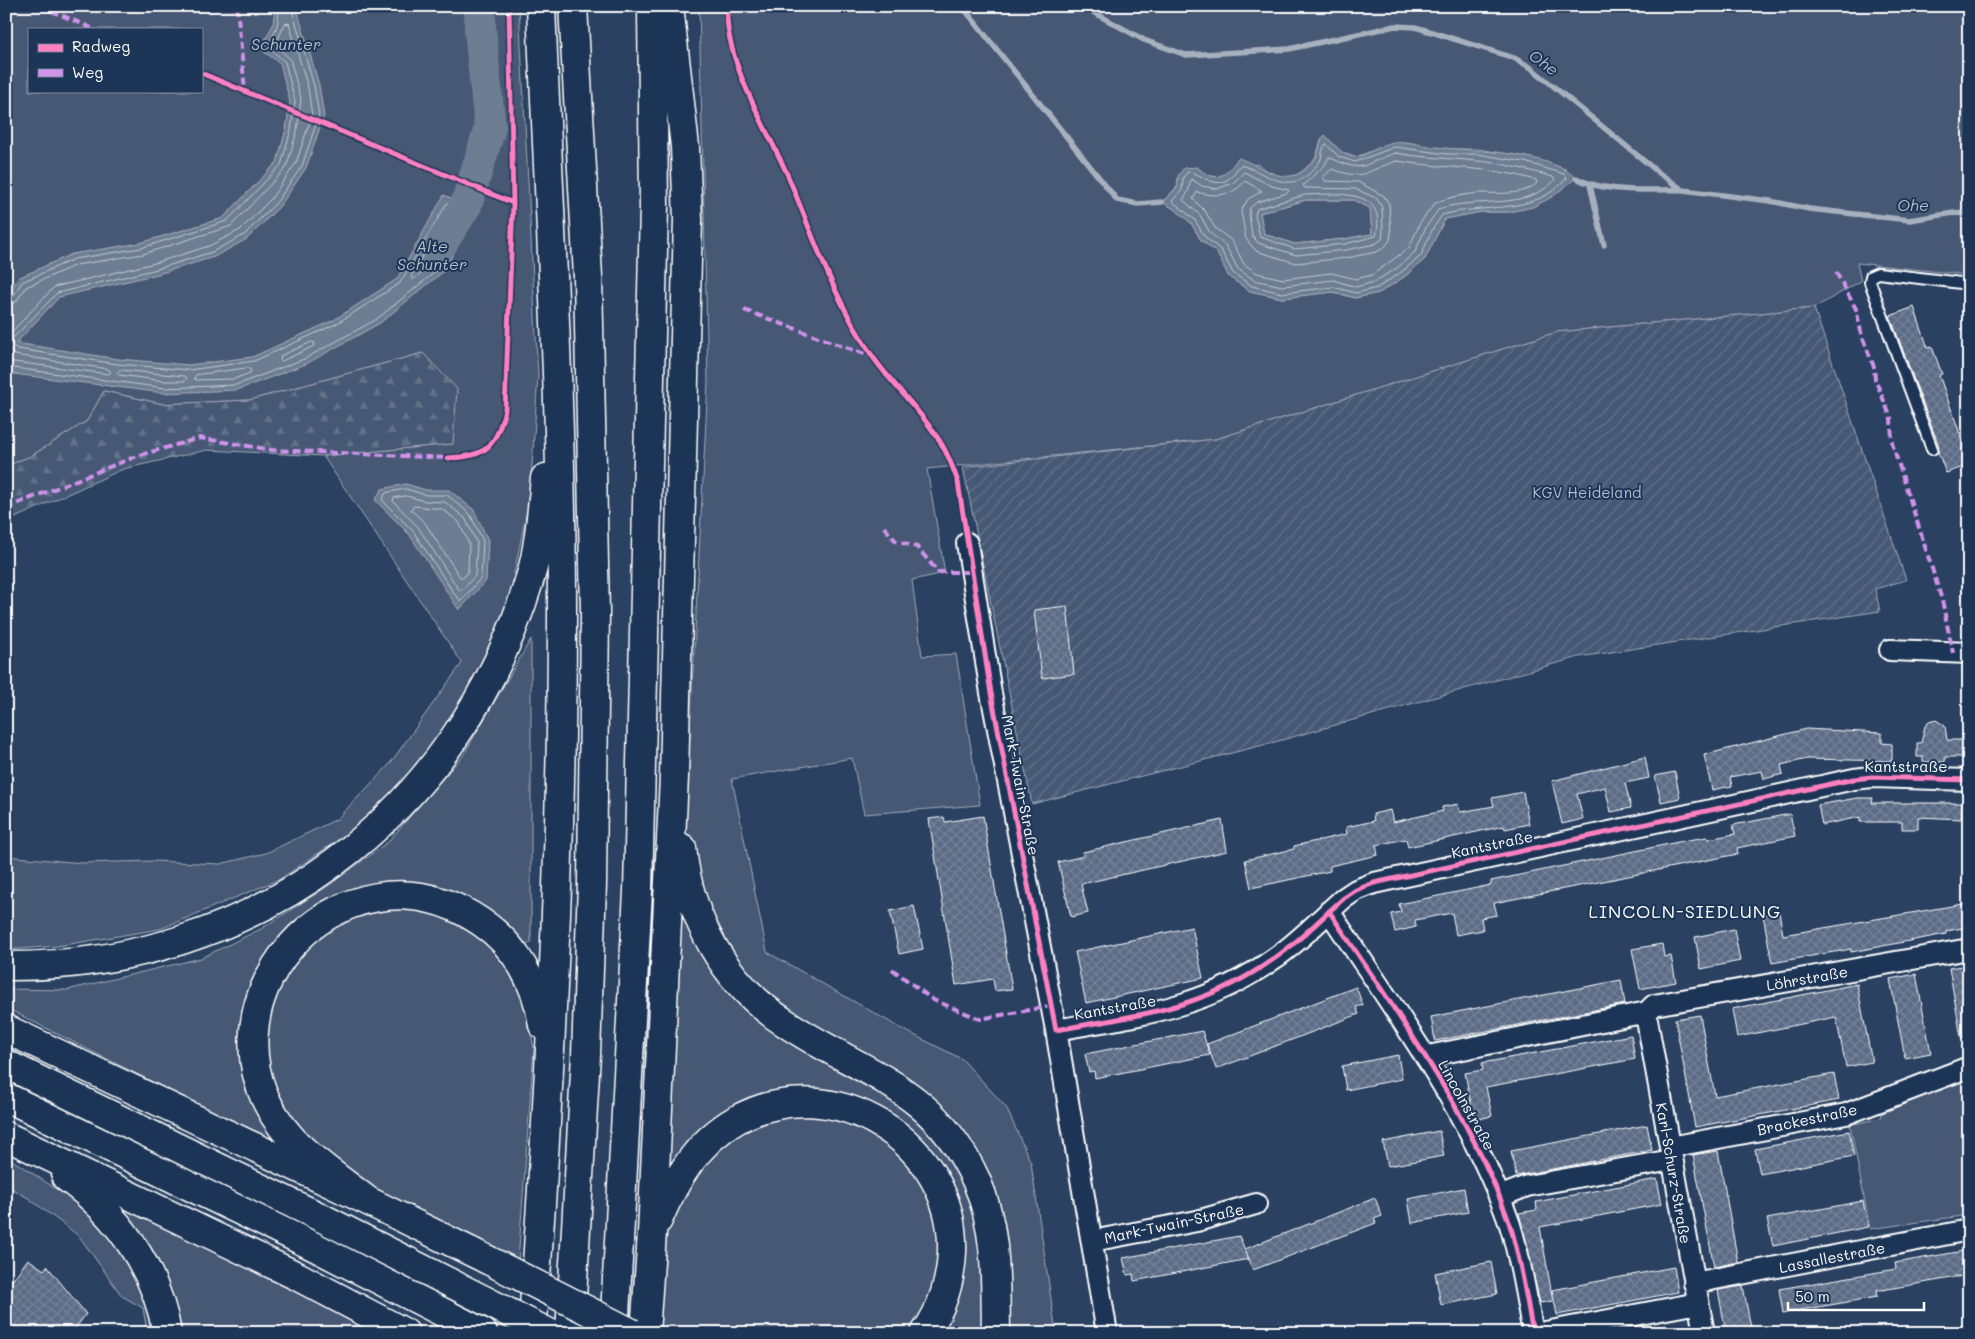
<svg xmlns="http://www.w3.org/2000/svg" width="1975" height="1339" viewBox="0 0 1975 1339" font-family="Mali,sans-serif">
<style>
.green{fill:#465975;stroke:#a2acba;fill-rule:evenodd}
.forest{fill:url(#forest-firs);stroke:#a2acba}
.garden{fill:url(#garden-furrows);stroke:#a2acba}
.water{fill:#6d7d92;stroke:#a7b1be;fill-rule:evenodd}
.lines{fill:none;stroke-linecap:round;stroke-linejoin:round}
.shore{stroke:#c5cbd3;stroke-width:1}
.stream{stroke:#a7b1be;stroke-width:5.5}
.river{stroke:#6d7d92;stroke-width:32}
.building{fill:url(#building-cross-hatch);stroke:#fff}
.service-casing{stroke:#fff;stroke-width:14}
.minor-casing{stroke:#fff;stroke-width:24}
.motorway-casing{stroke:#fff;stroke-width:31}
.service{stroke:#1d3557;stroke-width:10}
.minor{stroke:#1d3557;stroke-width:20}
.motorway{stroke:#1d3557;stroke-width:28}
.motorway-bridge-casing{stroke:#fff;stroke-width:31;stroke-linecap:butt}
.motorway-bridge{stroke:#1d3557;stroke-width:28}
.quiet{stroke:#d193ec;stroke-width:4;stroke-dasharray:8 4;stroke-linecap:butt}
.cycleway-casing{stroke:#1d3557;stroke-width:8}
.cycleway{stroke:#ff80c0;stroke-width:5}
.labels{text-anchor:middle;dominant-baseline:central;stroke-width:4;stroke-linejoin:round;paint-order:stroke}
.park-label{font-size:15px;fill:#b5bdc8;stroke:#1d3557}
.street-label{font-size:15px;fill:#fff;stroke:#1d3557}
.water-label{font-size:16px;font-style:italic;fill:#b6bec8;stroke:#1d3557}
.quarter-label{font-size:18px;letter-spacing:1px;fill:#fff;stroke:#1d3557}
</style>
<defs>
<pattern id="forest-firs" width="22" height="20" patternUnits="userSpaceOnUse" patternTransform="scale(1.25)"><rect width="22" height="20" fill="#465975"/><path d="M5 1l3.5 6h-7zM16 11l3.5 6h-7z" fill="#62728a"/></pattern>
<pattern id="garden-furrows" width="10" height="10" patternUnits="userSpaceOnUse" patternTransform="scale(1.25)"><rect width="10" height="10" fill="#465975"/><path d="M-1 1l2-2M0 10L10 0M9 11l2-2" fill="none" stroke="#62728a"/></pattern>
<pattern id="building-cross-hatch" width="8" height="8" patternUnits="userSpaceOnUse" patternTransform="scale(1.25)"><rect width="8" height="8" fill="#5b6c86"/><path d="M0 0l8 8M0 8l8-8" fill="none" stroke="#748298"/></pattern>
</defs>
<rect width="100%" height="100%" fill="#2a4161"/>
<filter id="ink" filterUnits="userSpaceOnUse"><feTurbulence type="fractalNoise" baseFrequency=".02" numOctaves="2"/><feDisplacementMap in="SourceGraphic" scale="10" xChannelSelector="R" yChannelSelector="G"/><feConvolveMatrix kernelMatrix="1 2 1 2 8 2 1 2 1" color-interpolation-filters="sRGB"/></filter>
<g filter="url(#ink)">
<path class="green" d="M6 6H519L538 376 530 495 510 594 476 687 421 767 353 830 280 879 160 929 58 946 6 950V856L82 863 153 861 220 864 266 853 337 819 389 765 462 663 323 456 453 444 423 353 250 400 163 404 104 391 87 421 31 456 6 466ZM29 29H201V91H29Z
M699 6H1969V275L1857 263 1861 281 1814 308 1557 332 1216 439 927 469 945 573 912 580 922 656 956 654 980 805 864 814 852 758 732 779 767 952 904 1030 962 1059 1006 1107 1031 1163 1056 1333 659 1332 708 381ZM1325 135 1342 153 1356 157 1395 142 1447 149H1478L1526 157 1566 169 1509 212H1481L1444 219 1425 259 1404 277 1379 293 1355 298 1333 292 1282 298 1250 291 1229 277 1217 253 1201 240 1191 223 1176 210 1162 202 1197 167 1206 175 1216 177 1257 164C1273 175 1289 184 1306 168 1309 164 1315 160 1316 156 1320 147 1318 142 1325 135Z
M1306 200H1353L1370 208 1372 234 1344 239 1295 244 1264 234 1260 213Z
M531 639V942L504 963 524 1002 534 1048 518 1262 325 1163 258 1135 6 1008V989L67 990 201 958 261 929 328 886 388 842 464 754Z
M1969 1075V1215L1870 1229 1850 1125 1880 1118 1881 1114Z
M6 1156 76 1202 121 1203 382 1333H147L143 1308 122 1296 79 1236 28 1198 6 1185Z"/>
<path class="forest" d="M423 353 457 389 453 444 323 456 207 450 123 469 6 522V466L31 456 87 421 104 391 163 404 250 400Z"/>
<path class="garden" d="M1814 308 1906 580 1875 589 1880 611 1579 657 1271 743 1032 804 963 467 1216 439 1557 332Z"/>
<path class="water" d="M275 6H296L319 85 324 116 306 168 280 206 247 239 214 257 158 274 59 297 16 343 118 359 189 365 252 357 334 320 397 279 444 195 477 210 444 271 380 323 306 364 237 390 164 393 6 373V298L18 278 72 254 140 243 223 218 277 162 286 129 290 102 280 63 260 49 273 25Z
M1325 135C1334 144 1342 156 1355 157 1365 157 1383 143 1394 142 1406 140 1423 146 1436 147 1476 152 1545 150 1576 178L1552 197 1533 207 1509 212H1481L1445 219 1425 259 1404 277 1379 293 1355 298 1333 292 1282 298 1250 291 1229 277 1217 253 1201 240 1191 223 1176 210 1162 202 1177 188 1178 176 1184 168 1197 167C1216 184 1225 177 1238 158 1268 168 1289 193 1315 159 1320 152 1318 142 1325 135ZM1306 200H1353L1370 208 1372 234 1344 239 1295 244 1264 234 1260 213Z
M406 484 426 490H449L474 510 488 540 486 581 459 610 409 534 375 500 382 489Z"/>
<g class="lines">
<path class="shore" d="M1326 144 1339 157 1355 162 1395 147 1447 154H1478L1525 162 1564 174 1567 178C1535 216 1485 203 1442 215L1432 230 1421 256 1400 273 1377 288 1356 293 1333 287 1282 293 1252 286 1233 273 1221 250 1205 237 1194 219 1172 201 1182 190 1183 178 1187 172C1203 172 1214 192 1231 177 1235 173 1237 168 1241 165 1272 175 1293 200 1320 161 1323 156 1321 148 1326 144Z
M1396 153C1423 158 1450 158 1477 161 1503 163 1528 170 1553 177L1555 180C1525 212 1476 196 1439 209L1426 227 1415 252 1397 268 1374 282 1356 287 1333 280 1282 286 1254 280 1238 269 1226 246 1210 233 1200 215 1183 200 1188 192 1191 179 1202 186 1217 189 1233 183 1244 172 1272 186 1289 190 1287 193 1257 202 1250 208 1249 215 1252 235 1258 243 1296 255 1346 250 1375 244 1382 239 1383 232 1382 207 1376 198 1355 189 1305 188 1303 185 1324 166 1329 157C1366 175 1360 164 1396 153Z
M1397 161C1443 169 1490 166 1536 180L1537 183C1523 196 1500 193 1481 193 1467 194 1448 197 1435 203L1420 223 1409 248 1372 275 1356 279 1331 273 1283 279 1257 273 1244 264 1232 241 1215 228 1205 211 1193 199 1197 192C1214 197 1232 197 1245 181L1262 191 1248 199 1241 211 1246 239 1256 251 1296 263 1347 258 1376 252 1384 248 1390 240 1391 232 1389 204 1384 196 1358 182 1325 181 1323 177 1332 169C1367 182 1365 170 1397 161Z
M1305 195C1337 194 1388 187 1376 236L1345 244 1295 249 1260 237 1255 215 1257 209Z
M448 211 459 215 460 218 435 264 412 280 411 277Z
M6 299 12 298 22 282 74 259 141 248 227 221 281 165 291 130 295 101 285 62 268 47 277 26 280 6
M6 306 16 302 26 287 76 265 143 254 231 226 286 168 297 131 301 99 290 59 275 45 285 24 289 23 308 88 312 115 296 163 271 199 240 230 209 246 155 263 54 287 6 338
M312 342 315 343 314 346 282 361 280 360 281 356Z
M6 347 15 355 108 369 111 372 108 374 6 361
M6 367 165 388 236 385 304 359 377 319 440 268 469 214 447 203 400 283 336 324 254 361 189 370 117 364 17 349 12 345 13 338 57 293 157 269 212 252 244 235 276 203 302 166 319 115 314 86 291 6
M248 368 251 370 250 373 234 379 196 380 194 378 196 375Z
M120 370 185 376 187 378 185 381H165L119 375 117 373Z
M406 489 426 495H447L470 514 483 541 481 578 461 601 455 595 413 531 382 500 386 493Z
M406 496 425 501 445 502 465 518 477 543 475 576 462 590H459L418 527 393 501 394 498Z
M414 506 442 509 459 522 469 544 468 572 464 577H460L425 523 411 510Z"/>
<path class="stream" d="M962 6 1117 200 1138 204 1162 202
M1082 6 1144 40 1186 55 1289 49 1395 26 1415 27 1432 32 1514 58 1530 67 1659 173 1683 190 1770 201 1809 209 1909 220 1954 213 1969 214
M1576 178C1607 194 1648 189 1683 190
M1590 185 1604 245"/>
<path class="river" d="M442 243 466 205 490 128 480 29V6"/>
</g>
<path class="building" d="M1914 307 1928 348 1932 347 1942 374 1939 375 1969 459V465L1946 473 1938 452 1939 446 1890 316Z
M1067 606 1074 674 1042 678 1034 610Z
M1936 720 1945 726 1947 740H1962V757H1945V762H1923V757H1917V743H1921L1925 726 1929 722Z
M1806 729 1882 733V743L1892 744V761L1807 759 1781 765 1783 774 1764 779 1762 771 1730 777 1732 786 1712 790 1704 755Z
M1645 757 1649 778 1625 783 1631 808 1611 812 1605 787 1577 794 1583 819 1562 824 1552 781Z
M1675 772 1680 798 1661 802 1655 776Z
M1523 792 1529 824 1505 829 1504 826 1408 847 1406 839 1376 845 1378 855 1330 866V871L1251 888 1245 860 1294 849V846L1347 834 1346 827 1374 821 1373 814 1390 810 1393 822 1443 811 1442 807 1458 804 1460 812 1494 806 1492 798Z
M1857 798H1873L1872 803H1962L1961 819 1918 817V829H1902V822H1860V817L1822 825 1818 805Z
M1790 814 1795 836 1737 848 1738 854 1494 903 1497 915 1481 918 1483 930 1456 935 1452 913 1415 920 1416 927 1395 932 1391 914 1401 912 1399 904 1491 885V881L1688 840 1707 837 1708 839 1735 834 1733 825Z
M983 816 1012 989 995 991 993 979 956 985 929 819 944 817 945 822Z
M1222 820 1227 851 1081 884 1088 913 1071 917 1058 862 1084 856 1083 852Z
M1969 903V927L1946 931V934L1851 952V949L1772 963 1763 915 1779 912 1783 935Z
M914 906 923 949 899 954 890 911Z
M1192 927 1203 978 1086 1003 1075 952Z
M1734 929 1740 961 1701 969 1695 937Z
M1662 944 1664 957 1671 956 1676 982 1640 989 1632 949Z
M1969 965V1037H1961L1949 968Z
M1916 974 1931 1053 1905 1058 1890 979Z
M1621 980 1625 1004 1435 1041 1431 1017Z
M1857 984 1872 1062 1846 1067 1836 1017 1737 1037 1732 1009Z
M1356 987 1363 1005 1356 1007 1359 1014 1216 1069 1207 1044Z
M1700 1015 1715 1096 1834 1074 1839 1100 1695 1127 1675 1019Z
M1202 1031 1210 1055 1095 1078 1094 1071 1089 1072 1085 1054Z
M1631 1035 1635 1059 1486 1087 1492 1116 1479 1119 1473 1114 1465 1073 1483 1070 1482 1063Z
M1398 1055 1402 1079 1346 1090 1342 1066Z
M1647 1125 1652 1150 1516 1176 1511 1151Z
M1439 1131 1444 1156 1388 1166 1383 1142Z
M1849 1131 1854 1156 1760 1174 1755 1149Z
M1718 1151 1738 1262 1714 1267 1693 1155Z
M1657 1179 1662 1204 1540 1227 1553 1301 1540 1303 1519 1213 1537 1210 1536 1202Z
M1464 1188 1468 1212 1412 1223 1408 1199Z
M1375 1198 1382 1216 1374 1219 1376 1223 1253 1270 1245 1249Z
M1863 1201 1868 1227 1773 1246 1767 1219Z
M1239 1236 1249 1259 1134 1281 1133 1274 1127 1275 1123 1258Z
M1969 1250V1275L1876 1291 1877 1297 1783 1313 1779 1289 1896 1269 1895 1263Z
M28 1259 44 1270 47 1266 86 1314 72 1333H6V1289Z
M1491 1262 1497 1294 1441 1305 1435 1273Z
M1674 1267 1678 1292 1557 1315 1552 1290Z
M1743 1286 1752 1333H1726L1718 1290Z"/>
<g class="lines">
<g class="service-casing">
<path id="service" d="M1932 449 1870 282 1871 276 1878 273 1969 284"/>
</g>
<g class="minor-casing">
<path id="minor" d="M967 543 991 693 1056 1030 1107 1333
M1890 650 1969 653
M1329 911C1395 1012 1470 1110 1510 1225 1521 1260 1526 1297 1533 1333
M1647 1012 1654 1005 1969 949
M1647 1012V1020L1704 1333
M1056 1030C1139 1015 1204 1009 1275 958 1300 941 1321 918 1344 898L1356 890 1374 883 1854 779 1872 777 1969 780
M1426 1058 1433 1055 1647 1012
M1670 1147 1846 1114 1969 1067
M1499 1197 1527 1186 1672 1160
M1092 1241 1197 1221 1256 1204
M1694 1283 1969 1230
M1540 1333 1698 1303"/>
</g>
<g class="motorway-casing">
<path id="motorway" d="M682 848C689 918 724 983 784 1022 861 1074 933 1085 976 1180 998 1229 995 1281 996 1333
M6 966C254 968 459 816 530 578 539 550 542 508 545 478
M6 1029 368 1201 486 1259
M6 1064 324 1219 484 1300
M6 1097 313 1246 483 1333
M6 1136 297 1276 405 1333
M66 1177C118 1214 156 1269 167 1333
M368 1201C343 1181 314 1163 292 1139 178 1011 339 826 481 922 516 945 537 984 543 1025
M658 1220C675 1180 697 1142 736 1120 832 1066 956 1142 952 1252 951 1280 942 1310 925 1333
M532 1333C550 1093 562 853 562 613 562 411 549 208 541 6
M570 1333 586 1055 592 884 595 612 588 277 573 6
M614 1333 638 891 654 207 652 8
M645 1333 652 1233 674 777 688 219 685 147 669 6"/>
</g>
<use href="#service" class="service"/>
<use href="#minor" class="minor"/>
<use href="#motorway" class="motorway"/>
<g class="motorway-bridge-casing">
<path id="motorway-bridge" d="M486 1259 632 1333
M484 1300 549 1333"/>
</g>
<use href="#motorway-bridge" class="motorway-bridge"/>
<path class="quiet" d="M40 6 94 29
M237 6 245 91
M1836 272 1856 309 1862 336 1874 367 1875 379 1891 418 1892 443 1942 600 1953 653
M744 310 873 357
M6 508 137 456 200 438 272 450 450 458
M884 527 896 541 917 547 938 572H972
M892 969 933 1000 980 1019 1051 1006"/>
<g class="cycleway-casing">
<path id="cycleway" d="M727 6C724 61 766 126 788 176 814 238 835 302 873 357 892 384 917 407 935 434 946 449 952 465 958 482L991 693 1056 1030C1139 1015 1204 1009 1275 958 1300 941 1321 918 1344 898L1356 890 1374 883 1854 779 1872 777 1969 780
M201 73 513 203
M447 458C487 457 495 447 505 410L513 203 509 6
M1329 911C1395 1012 1470 1110 1510 1225 1521 1260 1526 1297 1533 1333"/>
</g>
<use href="#cycleway" class="cycleway"/>
</g>
</g>
<g class="labels">
<g class="park-label">
<text x="1587" y="492">KGV Heideland</text>
</g>
<g class="street-label">
<text x="1906" y="766">Kantstraße</text>
<text transform="translate(1021 785) rotate(79)">Mark-Twain-Straße</text>
<text transform="translate(1492 844) rotate(-12)">Kantstraße</text>
<text transform="translate(1807 978) rotate(-10)">Löhrstraße</text>
<text transform="translate(1115 1007) rotate(-10)">Kantstraße</text>
<text transform="translate(1467 1105) rotate(61)">Lincolnstraße</text>
<text transform="translate(1807 1119) rotate(-12)">Brackestraße</text>
<text transform="translate(1674 1173) rotate(80)">Karl-Schurz-Straße</text>
<text transform="translate(1174 1223) rotate(-12)">Mark-Twain-Straße</text>
<text transform="translate(1832 1257) rotate(-11)">Lassallestraße</text>
</g>
<g class="water-label">
<text x="286" y="43">Schunter</text>
<text transform="translate(1544 62) rotate(36)">Ohe</text>
<text x="1913" y="204">Ohe</text>
<text x="432" y="245">Alte<tspan x="432" dy="18">Schunter</tspan></text>
</g>
<g class="quarter-label">
<text x="1685" y="911">LINCOLN-SIEDLUNG</text>
</g>
</g>
<rect width="1975" height="1339" fill="none" stroke="#1d3557" stroke-width="25"/>
<rect x="12" y="12" width="1950" height="1314" fill="none" stroke="#fff" stroke-width="2" filter="url(#ink)"/>
<rect x="28" y="28" width="175" height="65" fill="#1d3557" stroke="#77869a"/>
<rect x="38" y="44" width="25" height="8" fill="#ff80c0" stroke="#77869a"/>
<text x="72" y="52" font-size="15" fill="#ffffff">Radweg</text>
<rect x="38" y="69" width="25" height="8" fill="#d193ec" stroke="#77869a"/>
<text x="72" y="78" font-size="15" fill="#ffffff">Weg</text>
<path d="M1788 1302v8h136v-8" fill="none" stroke="#ffffff" stroke-width="2.5"/>
<text x="1795" y="1302" font-size="15" fill="#ffffff" stroke="#1d3557" stroke-width="4" paint-order="stroke">50 m</text>
</svg>
